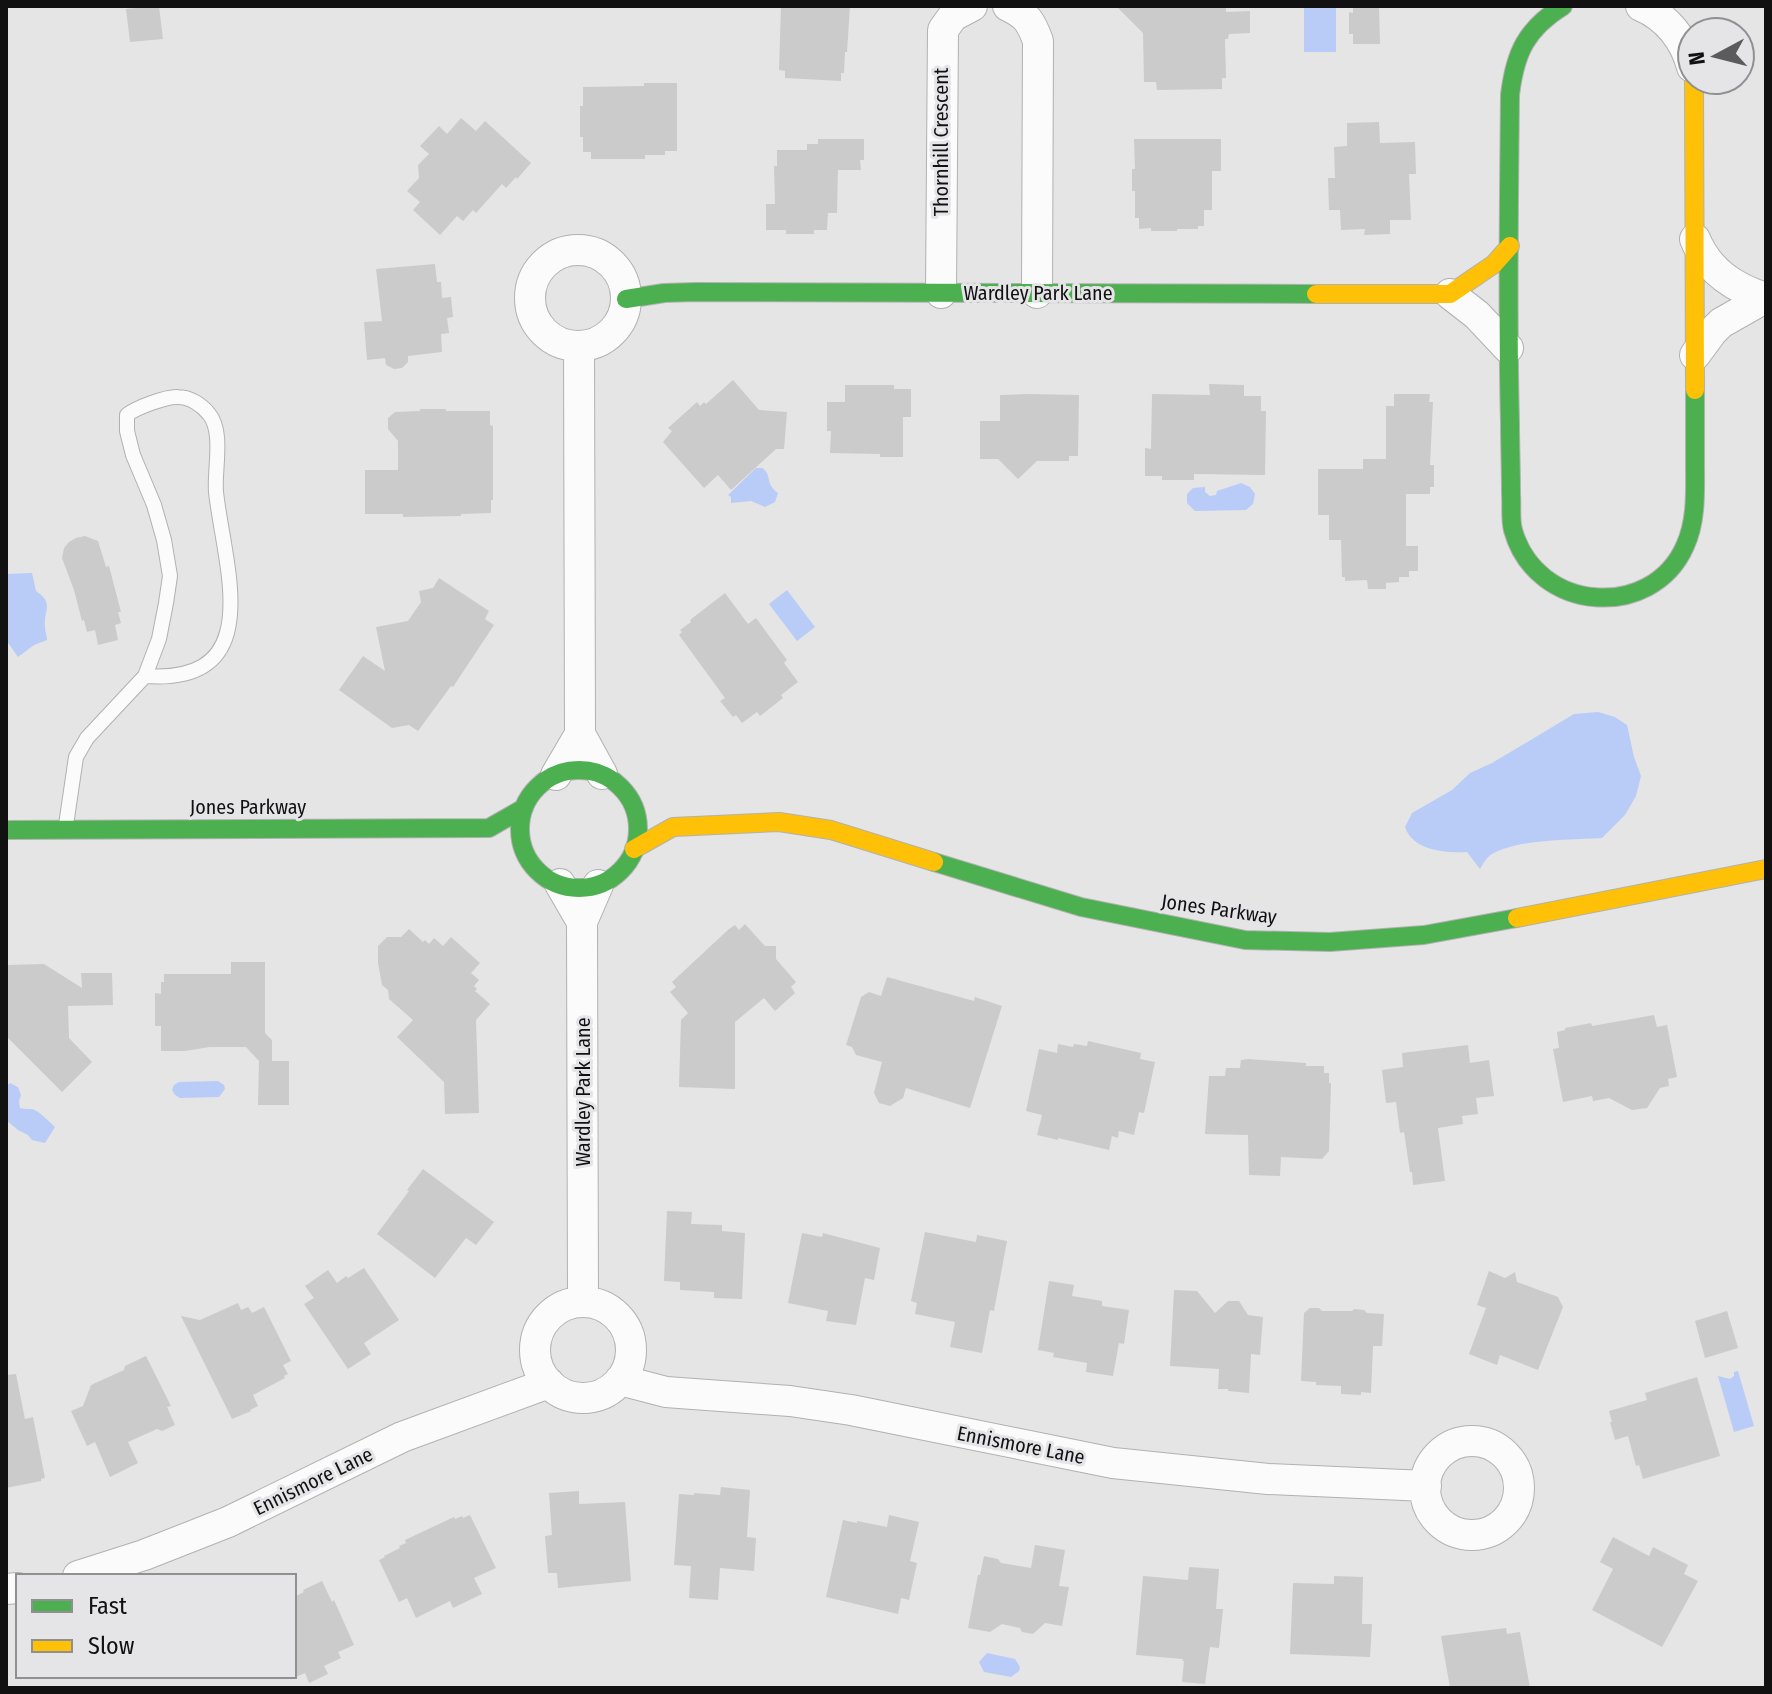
<svg xmlns="http://www.w3.org/2000/svg" width="1772" height="1694" viewBox="0 0 1772 1694" font-family="'Fira Sans Condensed',sans-serif">
<style>
.water{fill:#b8ccf7}
.building{fill:#cccbcb}
.lines{fill:none;stroke-linecap:round;stroke-linejoin:round}
.lane-casing{stroke:#b1b1b1;stroke-width:16}
.street-casing{stroke:#b1b1b1;stroke-width:32}
.fast-casing{stroke:#b1b1b1;stroke-width:20}
.slow-casing{stroke:#b1b1b1;stroke-width:20}
.lane{stroke:#fbfbfb;stroke-width:14}
.street{stroke:#fbfbfb;stroke-width:30}
.fast{stroke:#4caf50;stroke-width:18}
.slow{stroke:#ffc107;stroke-width:18}
.labels{text-anchor:middle;dominant-baseline:central;stroke-width:6;stroke-linejoin:round;paint-order:stroke}
.street-label{font-size:20px;fill:#111112;stroke:#e5e4e7}
</style>
<rect width="100%" height="100%" fill="#e5e5e6"/>
<path class="water" d="M1304 6H1336V52H1304Z
M756 468H762C773 475 764 483 778 493L775 502 765 507 751 501 731 503V497L728 495Z
M1241 483 1250 487 1255 494 1253 504 1246 510 1195 511 1187 503V494L1193 488 1205 487V492L1210 496 1216 495 1217 491Z
M32 573 36 591C55 604 43 610 45 627 45 631 47 636 47 640L34 645 18 657 6 640V574Z
M787 590 815 627 797 641 769 604Z
M1598 712 1615 717 1627 725 1634 757 1641 776 1636 796 1625 815 1602 838C1571 840 1517 839 1492 854 1486 858 1483 864 1480 869L1467 852C1446 853 1413 851 1405 827L1412 813 1452 790 1470 773 1492 763 1574 714Z
M218 1081 224 1085 225 1089 219 1097 180 1098 175 1095 172 1090 174 1085 179 1082Z
M10 1083 18 1087 21 1095 19 1101 20 1108C24 1109 28 1109 32 1109 40 1111 49 1122 55 1127L45 1143 32 1140 28 1135 18 1130 6 1120V1086Z
M1738 1371 1754 1426 1734 1432 1718 1376 1730 1379 1734 1376V1372Z
M987 1653 1015 1659 1020 1667 1019 1671 1011 1677 984 1672 979 1662Z"/>
<path class="building" d="M137 6H159L163 39 130 42 126 9 137 8Z
M781 6H850L847 52H845L844 73H841V81L785 78V71L779 70Z
M1116 6H1226V12L1250 11V33L1229 34 1228 39H1225L1226 78H1222V89L1157 90 1156 82H1144L1143 33Z
M1353 6H1379L1380 44H1353V34H1349V12L1353 13Z
M644 83H677V151H665V155H645V159H591V152H583V137H580V106H583V87L644 86Z
M461 118 476 131 485 121 531 163 517 179 516 177 506 188 502 184 476 213 473 210 463 221 457 216 440 235 413 210 420 202 407 191 419 178 418 165 429 154 420 146 439 126 447 134Z
M1379 122 1380 143 1415 142 1416 174H1409L1411 220H1390V234L1364 235 1365 229 1341 230 1340 210H1329L1328 178H1335L1334 147 1347 146V123Z
M818 139H864V160H860L861 170H838L837 213H828L827 230H814V234H786V230H766V204H775L774 166H777V150H807V144H818Z
M1134 139H1221V171H1212V210H1204V226H1198V229H1177V231H1151V228L1139 229V218H1135V191H1132V169H1135Z
M435 264 437 282H441L442 298 451 297 453 317 447 318 449 333 441 334 442 352 408 356V362L402 368 394 369 386 365 385 358 367 360 364 322 382 321 376 269Z
M733 380 759 410 787 412 784 449H776L731 490 718 475 704 488 663 442 672 431 668 428 697 402 700 406 704 402 706 404Z
M1209 384 1244 385V396H1261V411H1266L1265 475 1194 474V480H1162V476H1145V448L1151 449 1152 394 1210 395Z
M845 385H894V389H911V417H903V457H880V454L830 453 831 431H827V402H845Z
M1029 394 1079 395 1078 456H1069V461H1037L1018 479 998 459H980V421H1000V395Z
M1394 394H1430L1429 402H1433L1430 465H1434V487H1430V494H1406V546H1418V571H1409V577H1399V582L1386 583V589H1368L1367 580 1345 581V577H1342L1341 540H1329V515H1318V469H1363V459H1386V406H1394Z
M420 409H446V411H490V425L493 426V500H491V513L461 514V516L403 517V514H365V470H398V441L388 429V418L395 412 420 411Z
M85 536 98 541 106 567 109 566 121 612H118L121 623 115 625 118 640 98 645 95 630 87 632 84 620 82 621 74 590 62 558 64 548 69 542 76 538Z
M439 578 489 611 485 619 494 625 453 687 451 686 418 731 409 725 392 728 339 690 363 656 385 671 376 627 408 621 421 602 419 591 433 588Z
M725 593 748 624 756 618 787 660 784 663 798 682 781 695 783 698 760 716 757 712 742 723 736 715 733 717 720 701 725 698 679 635 682 632 680 630 691 622 690 620Z
M745 924 765 946H776V959L796 982 791 987 795 993 775 1011 764 998 735 1022V1089L679 1087 681 1020 688 1013 670 992 676 987 672 982 729 929 735 925 739 930Z
M409 929 423 942 425 940 429 944 434 938 443 946 451 937 480 963 471 973 479 980 474 986 477 989 475 991 490 1004 476 1020 479 1113 445 1114 444 1082 397 1037 413 1020 389 999 388 990 382 985 378 963V946L387 937H401Z
M231 962H265V1033L272 1040V1061H289V1105H258L259 1061 246 1047H210L185 1051H161V1026H155V993L161 994V982H164V974H231Z
M44 964 82 988 81 973H112L113 1005 68 1006 69 1038 92 1062 62 1092 6 1036V965Z
M887 977 974 1001 975 997 1002 1006 970 1108 906 1088 903 1098 890 1106 879 1103 874 1093 882 1062 856 1055 852 1047 846 1045 861 997 869 992 881 996Z
M1654 1015 1657 1027 1667 1025 1677 1077 1668 1079 1669 1086 1660 1088 1647 1108 1632 1110 1609 1098 1593 1101 1592 1096 1563 1102 1553 1049 1559 1048 1557 1032 1565 1030V1028L1591 1023 1592 1026Z
M1088 1041 1141 1053 1140 1059 1155 1062 1144 1113 1139 1112 1134 1135 1119 1131 1118 1138 1112 1136 1109 1150 1058 1138V1140L1037 1135 1042 1115 1026 1111 1039 1049 1057 1053 1058 1044 1073 1047 1074 1044 1087 1046Z
M1468 1045 1470 1063 1489 1060 1494 1096 1476 1098 1478 1114 1462 1116 1463 1124 1438 1128 1445 1181 1413 1185 1412 1172H1410L1404 1132 1400 1133 1396 1102 1386 1103 1382 1070 1403 1067 1402 1053Z
M1248 1059 1306 1063V1066H1324V1073H1329V1083H1331L1329 1151 1322 1159 1281 1157 1280 1176 1249 1175 1248 1135 1205 1134 1209 1076H1225L1226 1068H1240L1241 1060Z
M423 1169 494 1222 476 1245 466 1238 435 1278 377 1234 409 1191 407 1190Z
M667 1211 692 1212 691 1224 722 1225V1231L745 1233 742 1299 714 1298V1292L680 1290V1282L664 1281Z
M925 1232 976 1242 977 1235 1007 1241 994 1311 990 1310 982 1353 950 1347 955 1322 915 1314 917 1303 911 1301Z
M802 1233 822 1237 823 1233 880 1248 874 1280 865 1278 856 1325 826 1321 828 1311 788 1303Z
M364 1268 399 1320 364 1343 371 1354 348 1369 304 1304 314 1298 305 1286 328 1270 337 1283 346 1276 348 1278Z
M1489 1271 1505 1278 1515 1272 1517 1282 1558 1297 1563 1307 1538 1370 1500 1355 1497 1365 1469 1354 1486 1308 1477 1305Z
M1049 1281 1074 1285 1072 1296 1102 1301V1306L1129 1310 1124 1344 1119 1343 1113 1376 1086 1372 1087 1363 1053 1357 1054 1353 1038 1350Z
M1174 1290 1197 1291 1215 1313 1228 1301H1239L1248 1315 1263 1317 1260 1355 1251 1354 1249 1393 1228 1391V1389H1218L1219 1369 1170 1366Z
M238 1303 241 1310 248 1307 252 1313 264 1307 291 1361 283 1365 288 1374 284 1376 285 1378 253 1395 258 1406 250 1410 251 1411 232 1419 181 1316 200 1320Z
M1310 1308H1319L1322 1311H1352L1354 1309 1364 1310 1367 1313 1384 1314 1382 1346H1373L1371 1393 1361 1392V1395L1341 1394V1386L1316 1385V1382L1301 1381 1304 1313Z
M1727 1311 1738 1348 1705 1358 1695 1321Z
M146 1356 171 1406 167 1407 175 1425 162 1431 157 1429 128 1442 138 1463 110 1477 95 1442 87 1446 71 1411 83 1406 91 1385 124 1370 125 1366Z
M16 1374 25 1419 33 1417 45 1478 41 1479V1481L6 1488V1375Z
M1697 1377 1720 1456 1643 1479 1639 1465 1636 1466 1628 1436 1615 1440 1610 1422H1612L1609 1411 1647 1400 1645 1393Z
M721 1487 750 1490 747 1537 756 1538 754 1571 720 1568 718 1600 689 1598 691 1566 674 1565 679 1494 694 1495V1493L720 1495Z
M579 1491V1504L625 1502 631 1581 558 1588 557 1573H548L545 1536 552 1535 549 1493Z
M470 1515 496 1568 474 1578 482 1594 453 1608 450 1601 416 1618 407 1598 399 1602 379 1560 385 1557 384 1556 400 1548 399 1546 406 1543 405 1540 454 1517 455 1519 462 1516 463 1518Z
M889 1515 919 1522 910 1561 917 1563 909 1600 901 1598 898 1614 826 1597 843 1520 857 1523V1521L887 1527Z
M1613 1537 1649 1556 1653 1547 1688 1565 1684 1574 1698 1581 1662 1647 1592 1610 1613 1569 1600 1562Z
M1035 1545 1065 1550 1059 1586 1069 1587 1062 1626 1045 1623 1033 1634 1022 1632 1020 1628 1002 1624 990 1632 968 1628 978 1575H980L984 1556 998 1559 1001 1563 1031 1568Z
M1189 1567 1219 1569 1216 1609H1223L1219 1648 1210 1647 1205 1684 1182 1682 1184 1661H1182L1183 1659 1136 1655 1143 1576 1188 1580Z
M1334 1576 1363 1577 1362 1624H1372L1370 1657 1290 1654 1293 1583 1334 1584Z
M322 1581 332 1602 334 1600 354 1645 338 1652 341 1658 324 1666 328 1674 309 1683 305 1673 294 1678V1597L304 1592 303 1590Z
M1506 1628 1507 1634 1520 1632 1530 1688H1450L1441 1636Z"/>
<g class="lines">
<g class="lane-casing">
<path id="lane" d="M66 825 76 757 87 738 145 676 159 639 166 603 170 576 164 540 154 505 133 455 127 431V415C135 408 167 396 178 397 190 397 202 405 209 414 224 432 214 470 216 492 224 566 269 685 145 676"/>
</g>
<g class="street-casing">
<path id="street" d="M1008 6C1027 15 1031 22 1038 41L1037 293
M1641 6C1667 17 1685 40 1692 67
M1695 239C1708 271 1734 288 1766 298
M530 298a48 48 0 1 1 96 0a48 48 0 1 1-96 0Z
M941 293 943 30 953 16 972 6
M1450 294 1477 315 1508 348
M1695 355 1712 332 1721 323 1765 298
M580 734 602 774
M556 775 580 734 579 346
M560 884 582 922
M583 1302 582 922 598 885
M535 1350a48 48 0 1 1 96 0a48 48 0 1 1-96 0Z
M620 1380 666 1392 790 1401 851 1410 1113 1463 1268 1479 1426 1486
M1425 1488a47 47 0 1 1 94 0a47 47 0 1 1-94 0Z
M78 1576 144 1555 228 1522 402 1437 549 1383
M6 1589 18 1588"/>
</g>
<g class="fast-casing">
<path id="fast" d="M1563 6C1526 29 1515 53 1510 95 1509 204 1507 313 1510 422 1510 446 1511 470 1511 494 1512 506 1510 519 1513 530 1536 613 1652 621 1685 546 1697 520 1695 490 1695 462 1695 438 1695 414 1695 390
M626 299 664 293 696 292 1316 294
M520 829a59 59 0 1 1 118 0a59 59 0 1 1-118 0Z
M6 830 489 828 524 808
M934 862 1081 907 1245 940 1330 942 1424 935 1517 918"/>
</g>
<g class="slow-casing">
<path id="slow" d="M1694 80 1695 390
M1316 294H1450L1494 264 1510 246
M634 849 673 827 779 822 831 830 934 862
M1517 918 1766 869"/>
</g>
<use href="#lane" class="lane"/>
<use href="#street" class="street"/>
<use href="#fast" class="fast"/>
<use href="#slow" class="slow"/>
</g>
<g class="labels">
<g class="street-label">
<text transform="translate(941 142) rotate(-90)">Thornhill Crescent</text>
<text x="1038" y="293">Wardley Park Lane</text>
<text x="248" y="807">Jones Parkway</text>
<text transform="translate(1219 909) rotate(8)">Jones Parkway</text>
<text transform="translate(583 1092) rotate(-90)">Wardley Park Lane</text>
<text transform="translate(1021 1445) rotate(11)">Ennismore Lane</text>
<text transform="translate(313 1481) rotate(-26)">Ennismore Lane</text>
</g>
</g>
<rect width="1772" height="1694" fill="none" stroke="#111112" stroke-width="16"/>
<rect x="16" y="1574" width="280" height="104" fill="#e5e4e7" stroke="#909092" stroke-width="2"/>
<rect x="32" y="1600" width="40" height="12" fill="#4caf50" stroke="#909092" stroke-width="2"/>
<text x="88" y="1614" font-size="24" fill="#111112">Fast</text>
<rect x="32" y="1640" width="40" height="12" fill="#ffc107" stroke="#909092" stroke-width="2"/>
<text x="88" y="1654" font-size="24" fill="#111112">Slow</text>
<g transform="translate(1716 56) rotate(263)"><circle r="38" fill="#e5e4e7" stroke="#909092" stroke-width="2"/>
<path d="M0-6L14 30L0 20L-14 30Z" fill="#5b5b5c"/>
<text y="-12" font-size="22" font-weight="bold" text-anchor="middle" fill="#111112">N</text>
</g>
</svg>
